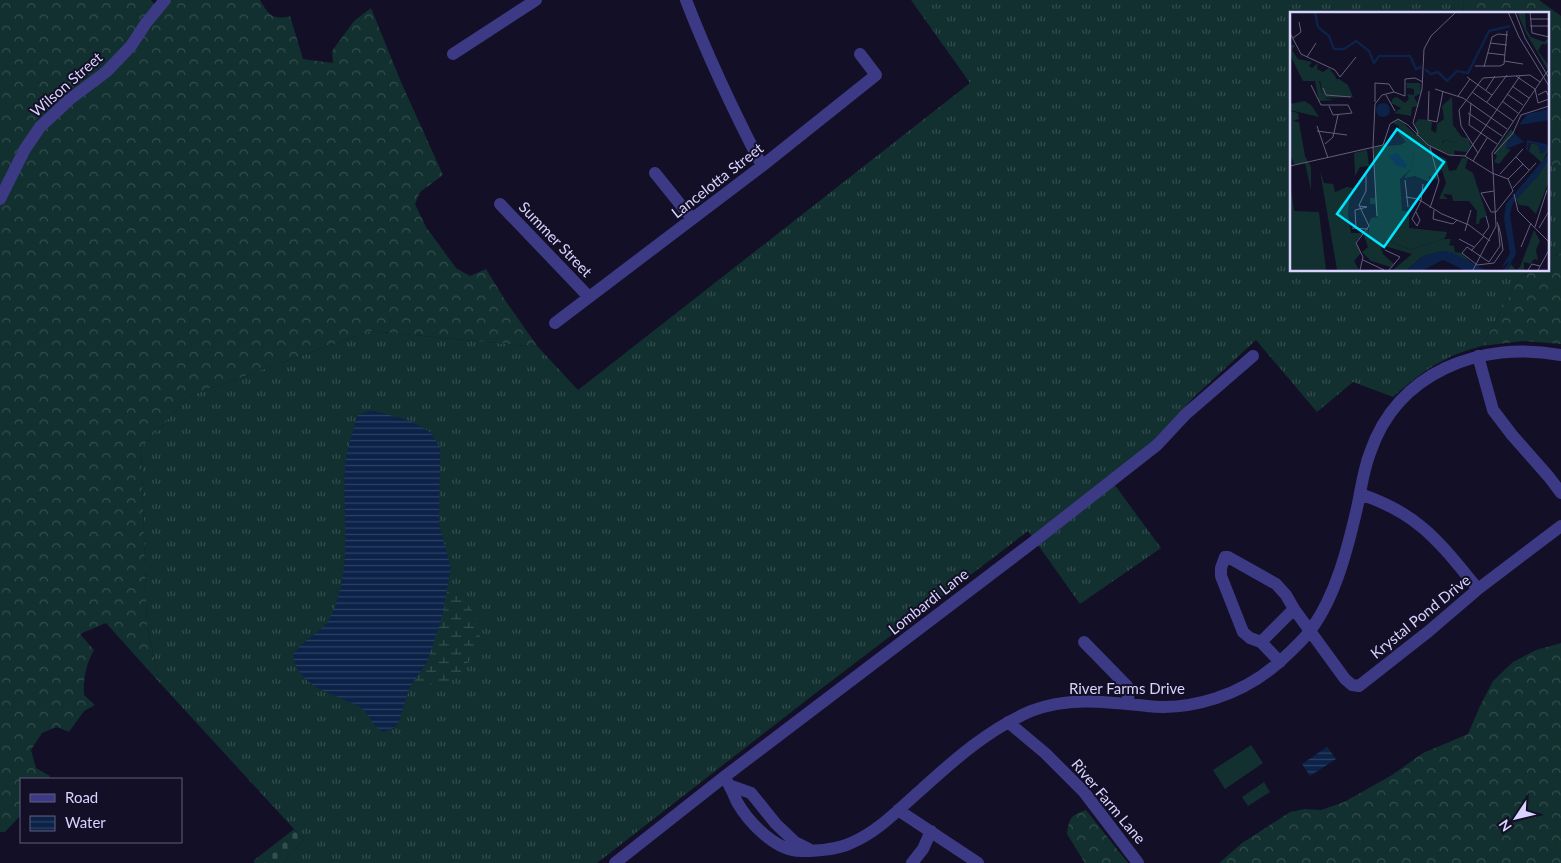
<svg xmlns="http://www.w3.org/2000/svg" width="1561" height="863" viewBox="0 0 1561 863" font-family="Lato,sans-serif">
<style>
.grass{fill:url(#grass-tufts)}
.forest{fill:url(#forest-crowns)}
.wetland{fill:url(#wetland-marsh)}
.cemetery{fill:url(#cemetery-stones)}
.park{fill:#12302f}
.water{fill:url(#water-rules)}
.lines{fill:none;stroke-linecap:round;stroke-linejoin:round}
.minor{stroke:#3d3a85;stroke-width:12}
.labels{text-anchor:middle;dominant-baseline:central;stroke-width:4;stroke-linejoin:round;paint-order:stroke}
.street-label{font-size:15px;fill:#d9d4ff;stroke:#130f26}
.inset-river{fill:none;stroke:#0c2248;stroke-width:2.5}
.inset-road{fill:none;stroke:#625e7d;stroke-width:1}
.view{fill:#00e5ff;fill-opacity:0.15;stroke:#00e5ff;stroke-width:2.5}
.inset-edge{fill:none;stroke:#d9d4ff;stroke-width:2.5}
</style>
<defs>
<pattern id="grass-tufts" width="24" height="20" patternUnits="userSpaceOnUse" patternTransform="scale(1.25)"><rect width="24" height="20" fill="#12302f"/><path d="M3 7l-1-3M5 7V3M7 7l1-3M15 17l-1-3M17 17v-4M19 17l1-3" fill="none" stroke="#344d4e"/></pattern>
<pattern id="forest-crowns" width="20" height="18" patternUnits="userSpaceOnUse" patternTransform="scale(1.25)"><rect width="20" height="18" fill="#12302f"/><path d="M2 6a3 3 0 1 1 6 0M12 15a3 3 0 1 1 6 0" fill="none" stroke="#344d4e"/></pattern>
<pattern id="wetland-marsh" width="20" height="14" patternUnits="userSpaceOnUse" patternTransform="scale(1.25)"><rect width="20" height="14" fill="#12302f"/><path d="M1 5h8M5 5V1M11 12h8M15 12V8" fill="none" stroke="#344d4e"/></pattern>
<pattern id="cemetery-stones" width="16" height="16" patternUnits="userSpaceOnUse" patternTransform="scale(1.25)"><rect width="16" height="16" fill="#12302f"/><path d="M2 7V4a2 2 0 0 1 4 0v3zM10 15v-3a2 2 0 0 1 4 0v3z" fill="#344d4e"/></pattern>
<pattern id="water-rules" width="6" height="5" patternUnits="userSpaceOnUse" patternTransform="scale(1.25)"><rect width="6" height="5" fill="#0c2248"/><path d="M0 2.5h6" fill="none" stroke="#2f4163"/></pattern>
</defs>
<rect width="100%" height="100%" fill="#130f26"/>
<path class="grass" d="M911 0H1463L1464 14H1291V270H1531L1520 277 1482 346C1443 356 1423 371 1393 397L1353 382 1317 412 1256 340 1194 397 1154 442 1109 477 1161 548 1080 604 1028 531 817 692 597 863H283L304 840 159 682 147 625 141 448 191 395 371 331 538 347 578 390 970 83Z
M1547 163 1561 167V253L1547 259Z"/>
<path class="forest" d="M0 0H151L156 6 164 0H260C268 14 273 21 290 16L303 59 333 63 332 51 354 21 371 8 401 82 443 175 420 192 415 204 426 227 456 268 470 276 486 269 505 300 538 347 371 331 191 395 141 448 147 625 159 682 106 623 80 634 94 650C86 664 83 679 84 695L95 705 84 711 69 732 57 727 42 733 31 750 36 768 50 776 49 779H21V815L5 832H0Z
M1463 0H1539L1561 16V167L1547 163V14H1464Z
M1561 253V344L1523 341 1482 346 1520 277 1531 270H1547V259Z
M1561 643V863H1219L1242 843 1290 812 1305 809 1321 810 1344 802 1392 775 1423 753 1468 734 1480 706 1493 681 1513 662 1536 650Z
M1086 810 1128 863H1085L1067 834C1069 819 1070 815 1086 810Z"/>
<path class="wetland" d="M448 588C477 609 493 631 467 664 462 670 456 679 448 682 443 684 438 683 433 684 424 687 419 689 410 687L427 662 441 621Z"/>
<path class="cemetery" d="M294 829 304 840 283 863H255L253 861Z"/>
<path class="park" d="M1251 745 1263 763 1225 789 1213 770Z
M1264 782 1270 792 1248 806 1242 797Z"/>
<path class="water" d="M371 410 411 421 430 432 440 447 439 524 451 568 441 621 427 662 410 687 397 726 384 732C372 728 370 713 360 707 335 693 298 689 293 655 302 640 322 633 330 618 354 569 342 519 345 468 346 451 353 433 357 416Z
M1327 747 1336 759 1310 776 1302 764Z"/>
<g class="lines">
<path class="minor" d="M686 0C708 57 734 112 762 166
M453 54 536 0
M655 173 692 219
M0 199 25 149 40 127 70 99 106 72 131 46 146 23 165 0
M500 204 589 297
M555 323 762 166 876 75 860 54
M1478 356 1493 410 1512 435 1549 477 1561 493
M1360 494C1420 514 1439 542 1478 589
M1084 642 1127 686 1129 704
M1261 642 1294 609
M1280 662 1261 642 1250 638 1243 632 1221 576V568L1225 557H1228L1276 584 1286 595 1294 609 1345 679 1352 685 1359 686 1429 631 1478 589 1561 526
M1008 722 1045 753 1084 792 1138 863
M724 777C730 785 733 793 737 802 749 823 776 851 801 851 818 851 836 850 851 843 878 832 900 808 922 789 955 759 989 729 1031 711 1068 696 1109 702 1147 706 1193 711 1242 694 1277 664 1288 654 1304 640 1312 628 1336 595 1348 547 1357 508 1361 490 1363 471 1370 453 1397 372 1481 340 1561 355
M731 786 751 793 776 824 795 842 809 849
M898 810 978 863
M615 863 724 777 1032 543 1157 445 1186 414 1253 356
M912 863 923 849 931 831"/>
</g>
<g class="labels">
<g class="street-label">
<text transform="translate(66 84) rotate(-41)">Wilson Street</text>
<text transform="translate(717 180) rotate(-38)">Lancelotta Street</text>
<text transform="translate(556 239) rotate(46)">Summer Street</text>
<text transform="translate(928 601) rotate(-38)">Lombardi Lane</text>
<text transform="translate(1420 616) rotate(-39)">Krystal Pond Drive</text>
<text x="1127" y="688">River Farms Drive</text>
<text transform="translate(1109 801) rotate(50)">River Farm Lane</text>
</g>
</g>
<g transform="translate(1290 12)">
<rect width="259" height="259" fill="#130f26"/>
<path d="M49 67 58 73 63 85 33 86 30 68ZM96 131 97 134 110 133 124 140 121 157 110 167 112 199H119V216L157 220 155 226 121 238 93 226 79 230V211L81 206 87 205 85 192H80V186H85L84 136Z" fill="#12302f"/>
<path d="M227 0H235L236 17 241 25 254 30 259 26 257 32H252L248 39 259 54V60L236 21ZM0 33H5L2 38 8 47 22 50 19 54 22 56 28 51 27 57 33 60 39 56 45 64 47 68 29 69 33 86 45 88 29 89 25 69H13L0 43ZM116 71H130L131 81 124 85 129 94 122 95 121 104 104 101 111 96 101 91 103 86 107 85 115 91 119 87 117 82 124 83V77L117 76ZM162 85 163 113 172 125 165 131 155 128 152 130 165 137 164 144 139 134 143 142 156 147 159 159 166 158 172 146H178L175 156 183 161 197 204 190 207 189 212H186L187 199 179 189H163L162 183 155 182 153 183 158 187H149L156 171 152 158H147V168L139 164V170L125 164 114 166 121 157 124 141 110 133 116 130 109 122V114L101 110 109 107 127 124 125 111 129 107 138 108 142 110 141 118 146 121 147 112 154 107 152 94ZM0 99 8 101 9 107 3 109 9 110 15 144 21 155V178L15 151 5 153 0 143ZM221 117 225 122 217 130V137H221L209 152 204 150 207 144 204 141ZM241 131 248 133 251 142 259 136 252 151 239 139ZM77 138 79 154 70 155 65 164 64 141ZM259 147V169L246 202 238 194 229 193 226 187ZM30 159 34 171 43 172 45 180 57 175 68 177 60 180 58 202 61 221H73L66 229 71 241 64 249 69 258H47ZM0 168 4 199 29 200 36 258H0ZM78 217 80 230 90 225 121 238 152 227H161L159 233 164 234 165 240 172 241 182 252 153 239 133 244 117 258H103L122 242 95 234 91 236 93 242 104 252 101 255 81 249 72 240 78 235 74 224ZM244 218 250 229 246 238 248 248 244 247 241 252 234 250V258H217L221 252 226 258 230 255Z" fill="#12302f"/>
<path d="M15 89 22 94 29 105 0 98V92Z" fill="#12302f"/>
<path d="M171 125 178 126 181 134 177 140 166 139 153 131 155 128 165 131Z" fill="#12302f"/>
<path d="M86 98a7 7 0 1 1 14 0a7 7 0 1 1-14 0ZM259 97V108L229 113 237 102ZM225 122 234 130 216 137V132ZM237 128 256 132 259 136 251 142 248 133 239 131 238 138 243 144 236 137ZM107 141 117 153 115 156 106 153 99 144ZM259 141V147L248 164 223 191 220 202 226 242 217 258H213L218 252 219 249 211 257 220 241 214 207 216 192ZM153 239 162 240 195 258H174L153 248 133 258H117L133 244Z" fill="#0c2248"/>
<path class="inset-river" d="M25 0 28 15 39 24 44 37H54L66 29 79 39 84 51 89 44H120L126 57 132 55M135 57 141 62 148 60 157 69 167 59 178 61 199 19 220 14"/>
<path class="inset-road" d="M218 0 229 25 259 74M225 0 235 26 259 66M240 0 242 21 259 25M240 7H259M240 14H259M0 21 11 42 45 58 50 65 66 45M3 26 11 20 9 10M200 31 217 33M198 41 215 43M17 45 26 31M214 49 233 52M185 54H210M210 54 214 52 217 19M194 55 202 25 208 22 218 23M226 64 245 77M177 65 202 83M115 67 125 66 133 70M21 73 31 93H58L62 101 43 103 39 94M222 74 239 86M33 76 36 83 61 85M145 77 173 86 217 117M245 77 248 91 259 87M196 78 205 64M139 79 138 108 147 110 153 79M182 80 223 109M217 82 233 93M96 83 105 99M248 83 256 79 259 85M168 84 180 67M212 89 228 101M85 90V71L99 72 104 80M197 90 217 63M181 91 179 113 207 132M178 101 212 124M27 114 38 146M27 119 57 123M127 124 128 120 123 111 132 77 134 37 141 24 166 0M35 132 43 125 48 103M188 141 171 114 169 98 193 66 240 63 250 70M204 142 223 121 231 103 259 94M175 144 230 64M226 145 239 158M183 149 197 126M0 154 93 133 100 112 108 107 118 113 138 133 159 143 175 144 202 161M202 161 218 167 223 179 206 200M210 162 233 137M218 167 233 152M115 168 118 195M223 176 246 151M204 179 191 181 201 200H206M224 182 228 199 259 230M116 185 128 187 152 202 179 213 200 229M131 189 133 172M140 196 149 169 140 135M144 198 143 207 163 212 167 208M126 200 130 208 127 214 122 207 131 189M87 204 83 135 85 92 92 83 104 80 115 84V67M207 210 209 215 211 224 213 238 204 251 187 253 172 241 177 235 199 250 210 234 208 213M245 215 257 178M62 216 78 217M66 216 65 198 77 195 69 194M249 216 259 199M175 219 181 198M193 223 199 215 196 204M169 227 184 235M231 235 241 211M95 238 110 245 99 258M181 239 194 224M73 248 94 258M70 258 73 245 66 231 79 214 69 193 76 179V162M183 258 206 214 202 141 259 57M238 258 242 252 250 254M248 258 259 238"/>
<path class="view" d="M107 117 154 150 94 235 47 202Z"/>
<rect width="259" height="259" class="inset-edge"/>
</g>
<rect x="20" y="778" width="162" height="65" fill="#130f26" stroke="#625e7d"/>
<rect x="30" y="794" width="25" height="8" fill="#3d3a85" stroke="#625e7d"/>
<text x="65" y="803" font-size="15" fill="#d9d4ff">Road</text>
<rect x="30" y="816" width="25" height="15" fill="url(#water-rules)" stroke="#625e7d"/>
<text x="65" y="828" font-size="15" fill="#d9d4ff">Water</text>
<g transform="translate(1516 818) rotate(235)" stroke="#130f26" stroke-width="4" paint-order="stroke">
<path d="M0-4L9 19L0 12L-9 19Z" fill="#d9d4ff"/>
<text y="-8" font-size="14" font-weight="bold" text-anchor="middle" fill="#d9d4ff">N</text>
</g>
</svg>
